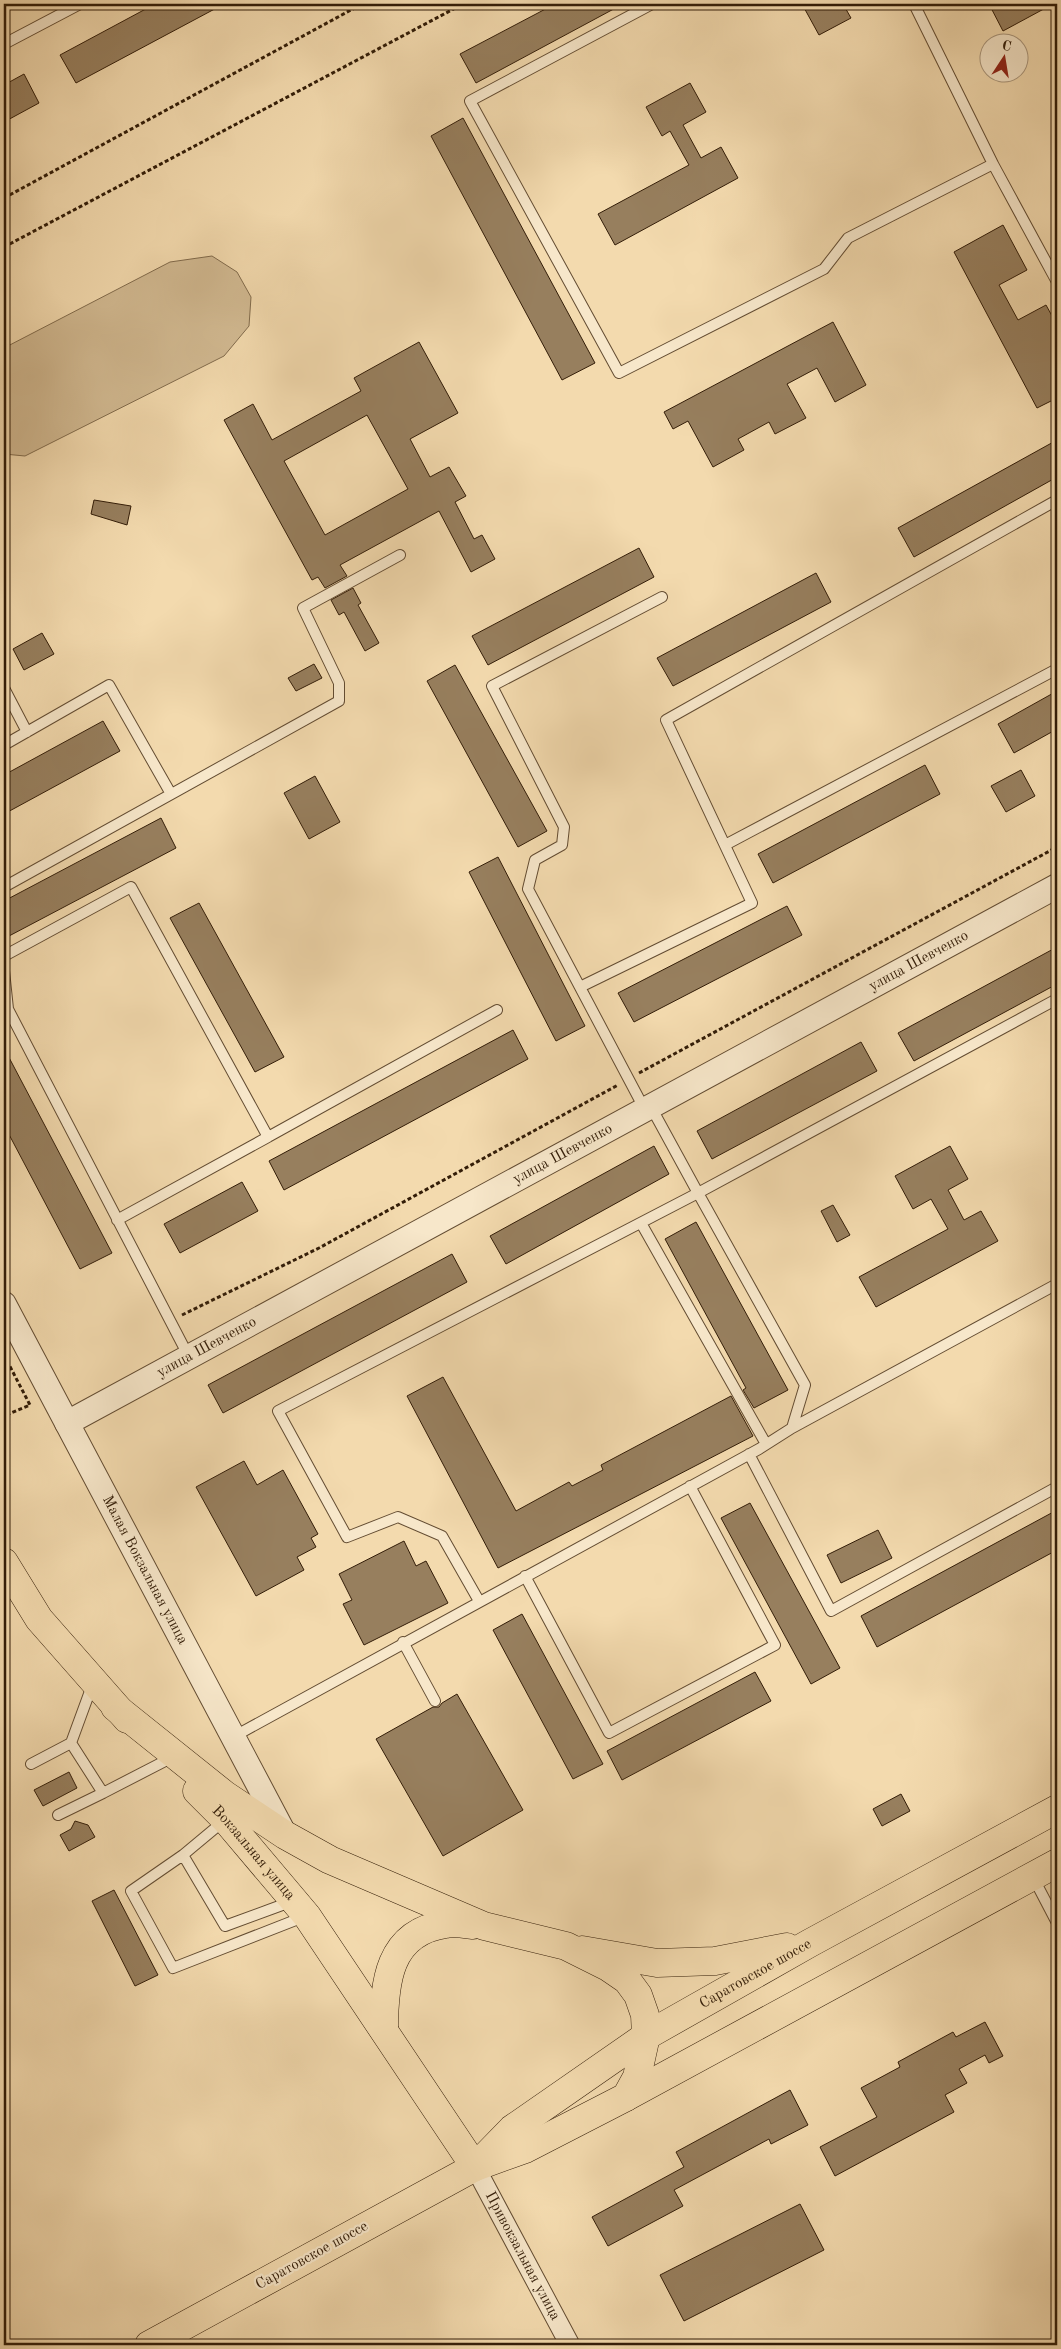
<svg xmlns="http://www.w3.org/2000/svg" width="1061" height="2349" viewBox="0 0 1061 2349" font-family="'Old Standard TT',serif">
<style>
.grass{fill:#d2ba92;stroke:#826c4d}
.building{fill:#977f5e;stroke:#331d08;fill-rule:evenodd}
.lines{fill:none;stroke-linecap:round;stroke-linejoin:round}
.service-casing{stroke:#634c32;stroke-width:12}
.minor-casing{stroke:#634c32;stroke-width:21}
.tertiary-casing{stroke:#634c32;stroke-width:26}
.primary-casing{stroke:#331d08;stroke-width:29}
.trunk-casing{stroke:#331d08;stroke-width:29}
.path{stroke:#331d08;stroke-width:3;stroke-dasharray:4 2.5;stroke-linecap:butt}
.service{stroke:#f7e7ca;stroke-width:10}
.minor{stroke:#f7e7ca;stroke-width:19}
.tertiary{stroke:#f7e7ca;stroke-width:24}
.primary{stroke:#f3daae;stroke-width:28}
.trunk{stroke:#f3daae;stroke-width:28}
.labels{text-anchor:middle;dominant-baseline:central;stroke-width:4.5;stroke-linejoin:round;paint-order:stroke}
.street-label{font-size:15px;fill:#331d08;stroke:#f7e7ca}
</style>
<rect width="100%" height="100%" fill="#f3daae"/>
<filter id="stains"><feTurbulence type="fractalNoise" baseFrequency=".004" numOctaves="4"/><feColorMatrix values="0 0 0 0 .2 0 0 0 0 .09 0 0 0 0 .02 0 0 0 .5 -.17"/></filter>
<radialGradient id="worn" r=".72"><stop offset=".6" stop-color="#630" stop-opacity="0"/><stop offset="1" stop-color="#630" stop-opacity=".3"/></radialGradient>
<path class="grass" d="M212 256 237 272 251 297 249 326 224 356 25 456 4 454V348L170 262Z"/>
<path class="building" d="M155 4H224L76 83 60 55Z
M555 4H623L476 83 460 54Z
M802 4H843L851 18 819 35Z
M989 4H1053L1003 31Z
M24 74 39 103 4 122V85Z
M690 83 706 112 683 125 701 158 721 147 738 178 615 245 598 214 689 165 670 131 662 136 646 107Z
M463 118 595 363 562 380 431 136Z
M1003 225 1027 270 999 285 1018 320 1046 305 1057 325V398L1037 408 954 252Z
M833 322 866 385 835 402 817 368 787 384 806 418 775 434 769 422 738 439 744 450 713 467 688 421 673 429 664 412Z
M419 342 458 413 410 439 430 477 449 467 466 496 455 502 474 539 482 535 495 559 471 572 439 511 340 565 347 576 325 588 318 577 312 580 224 420 253 404 272 440 361 391 354 378ZM367 415 408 489 325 535 284 461Z
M1057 440V477L914 557 898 528Z
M94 500 131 506 127 525 91 514Z
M639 548 654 577 488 665 472 636Z
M816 573 831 602 673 686 657 658Z
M353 588 361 603 358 605 379 643 365 651 344 612 339 615 331 600Z
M42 633 54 654 24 670 13 649Z
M314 664 322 678 296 691 288 678Z
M455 665 547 831 518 847 427 681Z
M1057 691V729L1014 753 998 724Z
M103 721 120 751 4 814V775Z
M925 765 940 794 773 883 758 854Z
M1021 770 1035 796 1006 812 991 786Z
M315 776 340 822 309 839 284 793Z
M161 818 176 848 9 936 4 926V901Z
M498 857 585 1026 556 1041 469 872Z
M199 903 284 1057 255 1072 170 918Z
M787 906 802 935 634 1022 618 993Z
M1057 947V984L914 1061 898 1033Z
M513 1030 528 1059 284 1190 269 1161Z
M861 1042 877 1071 712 1159 697 1131Z
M4 1048 112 1253 80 1269 4 1125Z
M654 1146 669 1174 506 1264 490 1236Z
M950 1146 968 1179 948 1190 964 1220 981 1211 998 1241 876 1307 859 1277 948 1229 931 1199 913 1209 895 1176Z
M242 1182 258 1211 180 1253 164 1224Z
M833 1205 850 1235 837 1242 821 1211Z
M696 1222 788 1390 754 1408 743 1390 746 1388 665 1239Z
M452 1254 467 1282 223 1413 208 1385Z
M443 1377 516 1511 569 1482 572 1486 603 1470 601 1465 731 1396 753 1436 498 1568 407 1396Z
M244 1461 257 1485 283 1470 318 1534 311 1538 316 1547 297 1557 304 1570 256 1596 196 1487Z
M750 1503 840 1668 811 1684 721 1518Z
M1057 1510V1550L877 1647 861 1616Z
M878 1530 892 1558 841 1583 827 1555Z
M404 1541 416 1566 426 1561 448 1603 364 1645 343 1604 352 1600 339 1574Z
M522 1614 603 1764 573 1779 493 1630Z
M755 1672 771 1701 622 1780 607 1751Z
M457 1694 523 1810 443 1856 376 1739 433 1707H439L442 1703Z
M69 1772 77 1788 43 1806 34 1790Z
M901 1794 910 1811 882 1826 873 1809Z
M75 1821 88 1825 95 1837 69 1851 60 1835 71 1829Z
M114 1890 158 1975 135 1986 92 1901Z
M985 2022 1003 2056 989 2063 985 2055 959 2069 967 2083 945 2095 954 2112 835 2176 820 2147 877 2117 861 2088 900 2067 898 2062 953 2032 956 2037Z
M790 2090 808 2125 771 2144 769 2139 674 2190 683 2206 608 2246 592 2217 684 2167 676 2152Z
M800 2204 824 2250 684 2321 660 2275Z"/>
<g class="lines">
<g class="service-casing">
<path id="service" d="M652 4 470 101 619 373 824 269 848 238 993 164 1057 282
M914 4 993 164
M4 44 80 4
M4 688 27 732
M4 745 109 685 171 794
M725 845 1057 669
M4 887 339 701V683L303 608 400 555
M4 956 131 887 268 1137 117 1220
M4 971 8 1009 189 1357
M580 987 752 903 666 720 1057 500
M651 1107 698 1193 1057 999
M645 1110 528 889 535 860 562 845 564 827 492 686 662 597
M268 1137 497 1010
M641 1223 766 1444
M792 1428 1057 1284
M749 1454 831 1611 1057 1487
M525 1576 609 1733 775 1645 690 1486
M403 1642 435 1701
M233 1737 759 1449 792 1428 805 1385 698 1193 278 1411 347 1537 398 1517 442 1536 479 1601
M71 1743 103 1793 167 1760
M31 1764 71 1743 93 1683
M58 1815 103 1793
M225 1820 183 1855 131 1891 173 1968 306 1916
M183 1855 225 1926 293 1901
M1033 1877 1057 1923"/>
</g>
<g class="minor-casing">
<g id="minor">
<path id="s1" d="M475 2167 570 2345"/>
</g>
</g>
<g class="tertiary-casing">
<g id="tertiary">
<path id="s2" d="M4 1304 285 1835"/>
<path id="s3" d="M67 1423 1057 886"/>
</g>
</g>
<g class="primary-casing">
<g id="primary">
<path d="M582 1950 657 1963 715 1961 787 1947"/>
<path d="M626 2097 1057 1863"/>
<path id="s4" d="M475 2167 512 2129 646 2036 810 1943 1057 1809"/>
</g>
</g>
<g class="trunk-casing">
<g id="trunk">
<path d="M4 1562 39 1619 127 1719"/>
<path d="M115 1707 225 1795 285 1835 330 1860 484 1926 566 1946 608 1967 627 1980 638 1995 645 2015 646 2036 637 2077 626 2097 525 2149 475 2167 149 2345"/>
<path id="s5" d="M197 1791 225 1819 307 1916 475 2167"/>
<path d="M384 2030C384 1983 388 1932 446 1924 454 1922 465 1924 473 1925"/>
</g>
</g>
<path class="path" d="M4 198 362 4
M4 247 463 4
M639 1073 1057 847
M182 1315 319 1248 618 1085
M4 1355 30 1405 4 1416"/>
<use href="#service" class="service"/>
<use href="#minor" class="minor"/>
<use href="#tertiary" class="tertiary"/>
<use href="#primary" class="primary"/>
<use href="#trunk" class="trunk"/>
</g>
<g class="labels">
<g class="street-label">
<text stroke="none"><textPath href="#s3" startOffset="969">улица Шевченко</textPath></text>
<text stroke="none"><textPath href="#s3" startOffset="564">улица Шевченко</textPath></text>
<text stroke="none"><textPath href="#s3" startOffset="159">улица Шевченко</textPath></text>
<text stroke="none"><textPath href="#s2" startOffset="301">Малая Вокзальная улица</textPath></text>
<text stroke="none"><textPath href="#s5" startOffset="84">Вокзальная улица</textPath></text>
<text stroke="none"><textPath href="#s4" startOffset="342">Саратовское шоссе</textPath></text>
<text transform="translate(312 2256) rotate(-29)">Саратовское шоссе</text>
<text stroke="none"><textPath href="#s1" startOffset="101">Привокзальная улица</textPath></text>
</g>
</g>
<rect width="1061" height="2349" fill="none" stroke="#f3daae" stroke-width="20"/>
<rect x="5" y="5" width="1051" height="2339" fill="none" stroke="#331d08" stroke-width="2.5"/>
<rect x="10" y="10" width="1041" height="2329" fill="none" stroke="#331d08"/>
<g transform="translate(1004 58) rotate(12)"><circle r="24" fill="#f7e7ca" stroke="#a9967c"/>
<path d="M0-4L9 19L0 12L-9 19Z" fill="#8f2418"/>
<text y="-8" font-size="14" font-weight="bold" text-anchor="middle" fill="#331d08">С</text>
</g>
<rect width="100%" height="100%" filter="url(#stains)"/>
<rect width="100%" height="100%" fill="url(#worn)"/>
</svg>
